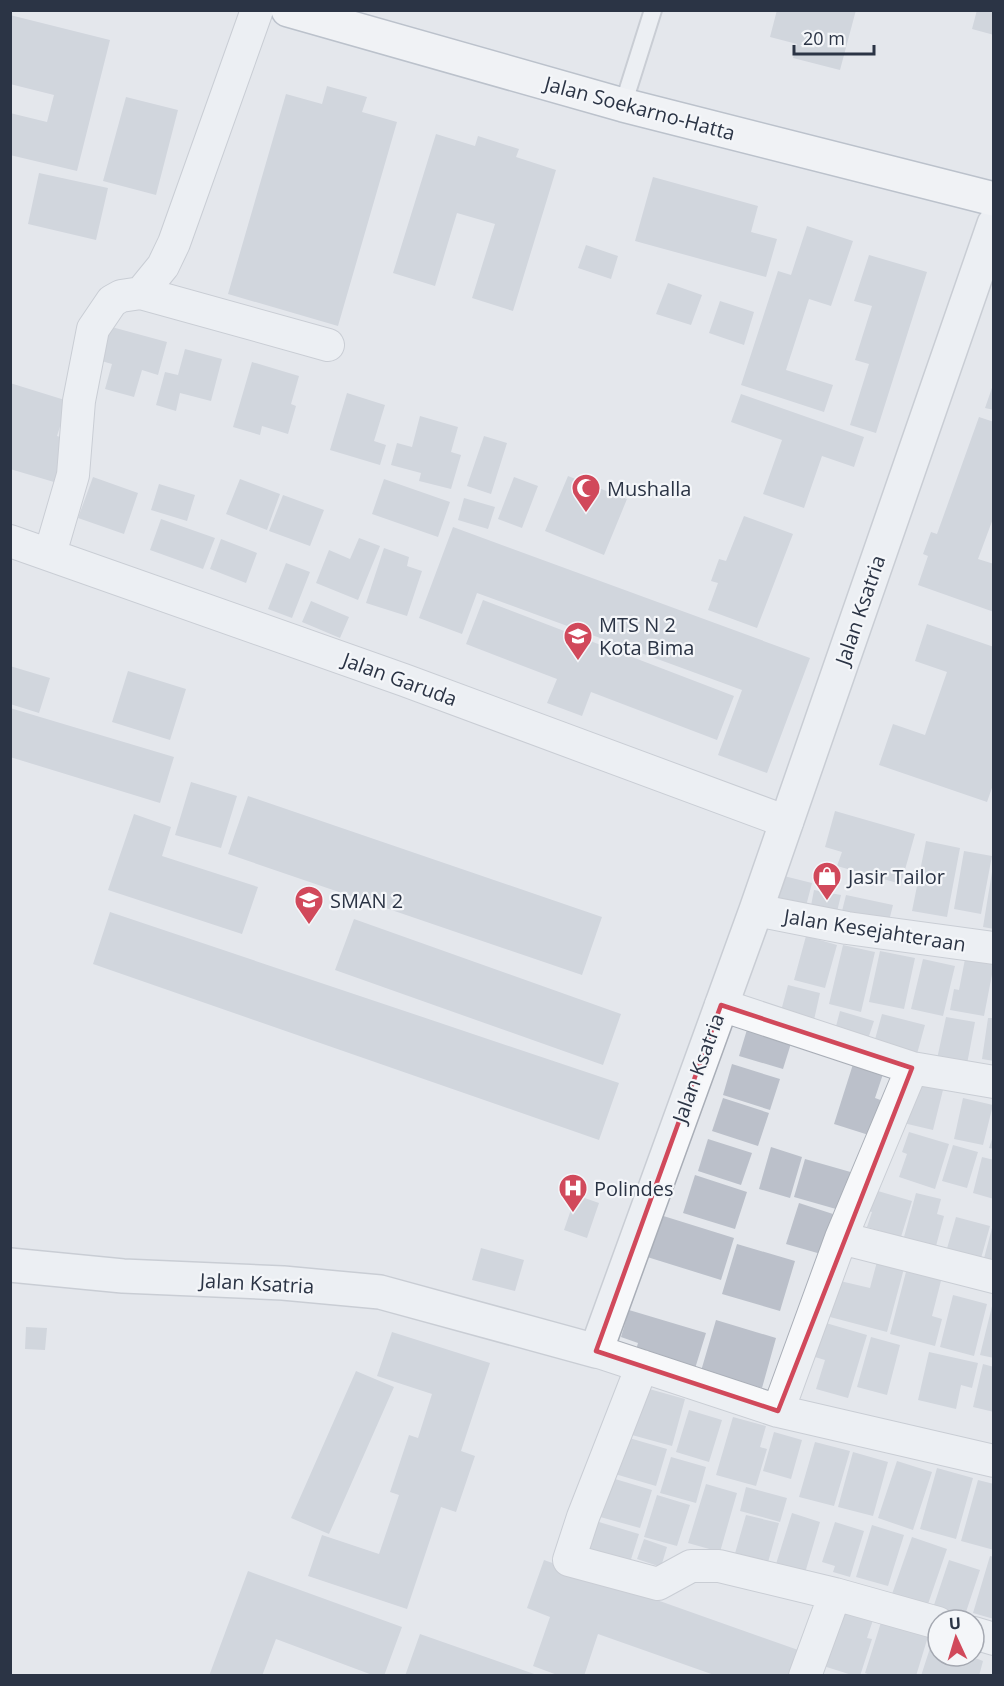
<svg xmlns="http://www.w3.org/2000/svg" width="1004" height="1686" viewBox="0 0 1004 1686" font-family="'Open Sans',sans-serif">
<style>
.building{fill:#bbc0ca}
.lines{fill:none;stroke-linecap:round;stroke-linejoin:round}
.service-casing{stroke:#a9aeb7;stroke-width:20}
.minor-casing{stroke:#a9aeb7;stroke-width:34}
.tertiary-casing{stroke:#a9aeb7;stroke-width:36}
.trunk-casing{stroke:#8b94a3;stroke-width:36}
.service{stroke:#f7f8fa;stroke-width:16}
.minor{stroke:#f7f8fa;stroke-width:32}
.tertiary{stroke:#f7f8fa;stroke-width:33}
.trunk{stroke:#fff;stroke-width:33}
.marked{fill:none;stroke:#d1495b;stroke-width:4.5;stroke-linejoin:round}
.labels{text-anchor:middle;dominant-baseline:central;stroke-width:4.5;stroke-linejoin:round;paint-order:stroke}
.street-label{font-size:20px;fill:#2b3445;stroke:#f4f6f9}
.poi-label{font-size:20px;fill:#2b3445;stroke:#f4f6f9;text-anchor:start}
</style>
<rect width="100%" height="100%" fill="#e4e7ec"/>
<path class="building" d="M777 10H856L840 70 793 58 797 44 770 37Z
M977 10H994V35L972 29Z
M10 15 110 40 77 171 10 155V113L47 122 54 95 10 84Z
M327 86 367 97 362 112 397 122 338 326 228 294 286 94 322 104Z
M126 97 178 110 156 195 103 181Z
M436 134 475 146 478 136 519 149 516 157 556 170 513 311 472 298 495 224 457 213 435 286 393 273Z
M39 173 108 188 96 240 28 224Z
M653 177 758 206 751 232 777 239 766 277 635 241Z
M807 226 853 241 831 306 809 299 786 370 833 385 824 412 741 385 778 271 791 275Z
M586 245 618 256 611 279 578 268Z
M869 255 927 272 876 433 850 425 869 364 855 360 872 306 854 301Z
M668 283 702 295 691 325 656 314Z
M720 301 754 312 744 345 709 333Z
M108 326 167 342 158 375 142 370 134 397 105 389 112 364 98 360Z
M185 349 222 359 211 401 180 393 176 411 156 405 165 372 178 375Z
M252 362 299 376 291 404 296 406 288 434 262 426 260 435 233 427Z
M994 382V410L985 408Z
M10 383 68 401 57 436 67 439 54 482 10 469Z
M347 393 385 405 374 441 386 445 380 465 330 450Z
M741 394 864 437 854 467 822 456 804 508 763 494 782 440 731 422Z
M420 416 458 427 451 452 461 455 451 489 419 481 421 473 391 465 397 443 412 447Z
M979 417 994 422V516L978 559 994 564V612L918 585 928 556 923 554 931 532 937 534Z
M484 436 507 443 491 494 467 486Z
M568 476 627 499 604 555 545 531Z
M93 477 138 493 124 534 78 518Z
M514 477 538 486 522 528 498 519Z
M240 479 280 494 267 530 226 514Z
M384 479 450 502 438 537 372 514Z
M159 484 195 495 187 521 151 510Z
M283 495 324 510 310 546 269 531Z
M464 498 495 507 488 529 458 520Z
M744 516 793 534 757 628 708 610 718 583 711 581 719 559 726 561Z
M161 519 215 538 203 569 150 550Z
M453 527 810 658 767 773 718 755 742 690 477 593 462 634 419 618Z
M359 538 380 546 358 600 316 583 329 550 350 559Z
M221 539 257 553 246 583 210 569Z
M384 548 409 557 407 566 422 571 407 616 366 603Z
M286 563 310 572 292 618 268 609Z
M483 600 734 696 717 740 591 692 582 716 547 703 557 679 466 644Z
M311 601 349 617 340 638 302 622Z
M927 624 994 647V782L987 802 879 765 893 724 925 735 947 672 915 661Z
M10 666 50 678 39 713 10 704Z
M128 671 186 689 170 740 112 722Z
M10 708 174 757 160 803 10 757Z
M191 782 237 796 221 848 175 835Z
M248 796 602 917 582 975 228 854Z
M835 811 915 834 901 884 837 866 842 852 825 847Z
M134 814 171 827 162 856 258 887 242 934 108 890Z
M926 841 960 848 947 917 912 911Z
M964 851 992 856 981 914 954 909Z
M992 872H994V929L983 927Z
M784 876 812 883 806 906 778 899Z
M814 890 841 895 836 916 810 911Z
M846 895 893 905 888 925 841 915Z
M110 912 619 1083 599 1140 93 964Z
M354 919 621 1014 603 1065 335 970Z
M806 936 837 945 825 988 794 980Z
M843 945 875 952 861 1012 829 1004Z
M880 951 915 958 904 1009 869 1002Z
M923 959 955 966 943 1016 911 1009Z
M965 959 994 964 984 1016 950 1010 954 989 959 990Z
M788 985 820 993 814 1020 781 1011Z
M840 1011 874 1021 868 1039 835 1030Z
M882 1014 925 1025 917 1054 874 1043Z
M946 1017 975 1022 967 1064 937 1059Z
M988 1018H994V1061L982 1059Z
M749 1023 793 1037 783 1069 739 1056Z
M854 1061 884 1071 875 1098 886 1102 875 1137 834 1124Z
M732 1064 780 1079 770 1110 723 1095Z
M915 1079 944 1086 933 1130 899 1122Z
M723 1098 769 1113 758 1146 712 1131Z
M963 1098 993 1105 983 1145 954 1139Z
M909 1132 949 1144 935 1189 899 1177 907 1154 902 1152Z
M994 1133V1149L989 1148Z
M708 1139 752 1153 741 1185 698 1171Z
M953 1145 978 1152 967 1188 942 1181Z
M771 1147 802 1157 790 1198 759 1189Z
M982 1157 994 1160V1199L973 1193Z
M805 1159 854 1173 843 1211 794 1197Z
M695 1175 747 1192 735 1229 683 1213Z
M871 1189 912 1201 901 1237 867 1227 872 1212 864 1210Z
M916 1193 941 1199 937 1214 944 1216 936 1246 904 1237Z
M576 1195 599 1203 587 1238 564 1230Z
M799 1203 833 1214 821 1254 786 1244Z
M657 1214 734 1238 721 1280 644 1256Z
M956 1217 990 1226 980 1262 946 1252Z
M993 1224H994V1265L983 1262Z
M737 1244 795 1261 780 1311 722 1294Z
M481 1248 524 1260 515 1291 472 1280Z
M879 1254 906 1261 887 1332 830 1317 840 1281 870 1288Z
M908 1264 943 1273 932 1316 942 1319 935 1346 890 1334Z
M953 1295 987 1304 974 1356 940 1347Z
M994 1298V1358L980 1355Z
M629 1310 706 1333 693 1375 634 1357 638 1343 621 1337Z
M716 1320 776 1338 762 1388 701 1371Z
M819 1321 867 1335 848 1398 816 1389 825 1360 808 1355Z
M26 1327 47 1328 45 1350 25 1349Z
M392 1332 490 1363 461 1451 475 1456 456 1512 441 1507 407 1609 308 1576 322 1535 379 1554 399 1495 390 1492 409 1435 418 1438 432 1394 377 1376Z
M871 1337 900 1345 887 1395 857 1387Z
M929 1352 978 1363 972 1388 961 1385 956 1409 918 1400Z
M983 1364 994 1367V1412L973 1407Z
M356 1371 394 1387 329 1534 291 1518Z
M635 1385 685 1399 672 1446 621 1432Z
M689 1410 722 1420 709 1462 676 1452Z
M733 1417 766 1426 760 1447 767 1449 756 1486 716 1475Z
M774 1432 802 1440 791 1479 763 1471Z
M619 1435 667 1449 656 1486 608 1472Z
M815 1442 850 1451 834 1506 799 1497Z
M853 1452 888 1462 873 1516 838 1507Z
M671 1457 706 1467 696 1503 660 1493Z
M897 1461 932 1472 913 1530 878 1518Z
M937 1468 973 1478 956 1539 920 1529Z
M605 1476 652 1490 640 1528 593 1515Z
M978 1480 994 1484V1550L961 1541Z
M706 1484 737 1493 720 1552 688 1543Z
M746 1487 787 1498 780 1522 740 1511Z
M657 1495 690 1505 677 1546 644 1537Z
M792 1513 820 1522 805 1573 776 1564Z
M746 1515 779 1523 767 1566 734 1557Z
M589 1519 639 1534 628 1569 578 1553Z
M835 1522 864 1531 850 1577 833 1572 835 1566 822 1562Z
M872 1525 904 1535 888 1586 856 1577Z
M912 1537 947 1549 927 1607 892 1594Z
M644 1539 667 1547 661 1567 637 1559Z
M990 1556 994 1557V1619L973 1613Z
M544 1560 801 1651 792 1676H717L598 1634 584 1676H560L533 1666 550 1617 527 1608Z
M949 1560 980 1570 964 1618 933 1608Z
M248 1571 402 1627 384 1676H375L276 1639 262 1676H209Z
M842 1600 876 1611 867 1638 872 1639 860 1676H855L817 1664Z
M883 1616 930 1630 916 1676H873L865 1673Z
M420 1634 537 1675V1676H405Z
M931 1645 938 1647V1656H970L983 1661 979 1676H921Z"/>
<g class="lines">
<g class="service-casing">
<path id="service" d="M623 105 653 10"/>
</g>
<g class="minor-casing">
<path id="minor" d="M141 293 163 266 174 243 257 10
M10 541 404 680 787 822
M50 554 73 475 79 401 93 329 112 301 121 296 141 293 328 345
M756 910 847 928 994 948
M721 1005 912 1068 994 1082
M841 1238 994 1277
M596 1351 778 1411 994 1461
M642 1366 583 1517 569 1560 658 1584 691 1566H719L835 1594 938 1623
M778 1411 841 1238 912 1068
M974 1633 994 1639
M805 1676 835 1594"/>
</g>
<g class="tertiary-casing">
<path id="tertiary" d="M10 1265 123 1276 283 1283 380 1292 596 1351 756 910 994 224"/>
</g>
<g class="trunk-casing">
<path id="trunk" d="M288 10 623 105 994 199"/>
</g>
<use href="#service" class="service"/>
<use href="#minor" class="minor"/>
<use href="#tertiary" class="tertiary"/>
<use href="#trunk" class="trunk"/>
</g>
<path d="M0 0H1004V1686H0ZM721 1005 912 1068 778 1411 596 1351Z" fill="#e4e7ec" fill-opacity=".55" fill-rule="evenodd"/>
<path class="marked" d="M721 1005 912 1068 778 1411 596 1351Z"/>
<defs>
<g id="mosque-pin" transform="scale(1.5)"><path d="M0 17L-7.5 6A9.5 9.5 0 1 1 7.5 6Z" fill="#d1495b" stroke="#f4f6f9"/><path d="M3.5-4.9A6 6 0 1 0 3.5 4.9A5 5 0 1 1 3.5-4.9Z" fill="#fff"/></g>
<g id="school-pin" transform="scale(1.5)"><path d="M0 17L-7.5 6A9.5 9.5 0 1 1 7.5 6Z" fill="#d1495b" stroke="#f4f6f9"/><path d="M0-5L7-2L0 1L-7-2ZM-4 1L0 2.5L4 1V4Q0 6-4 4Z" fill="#fff"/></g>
<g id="shop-pin" transform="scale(1.5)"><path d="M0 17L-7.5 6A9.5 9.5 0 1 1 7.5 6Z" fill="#d1495b" stroke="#f4f6f9"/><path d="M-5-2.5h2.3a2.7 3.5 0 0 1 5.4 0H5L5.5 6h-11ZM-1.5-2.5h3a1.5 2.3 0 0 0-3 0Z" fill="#fff"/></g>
<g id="hospital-pin" transform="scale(1.5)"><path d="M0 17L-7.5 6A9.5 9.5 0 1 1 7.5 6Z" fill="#d1495b" stroke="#f4f6f9"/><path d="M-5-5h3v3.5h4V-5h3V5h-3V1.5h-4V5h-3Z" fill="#fff"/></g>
</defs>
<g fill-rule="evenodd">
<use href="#mosque-pin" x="586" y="488"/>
<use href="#school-pin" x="578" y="636"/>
<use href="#shop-pin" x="827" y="876"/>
<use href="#school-pin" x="309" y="900"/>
<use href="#hospital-pin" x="573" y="1188"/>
</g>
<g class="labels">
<g class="street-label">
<text transform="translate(640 108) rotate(15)">Jalan Soekarno-Hatta</text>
<text transform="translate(860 610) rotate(-71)">Jalan Ksatria</text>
<text transform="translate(400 679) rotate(20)">Jalan Garuda</text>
<text transform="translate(875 930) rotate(9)">Jalan Kesejahteraan</text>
<text transform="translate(698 1068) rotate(-70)">Jalan Ksatria</text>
<text transform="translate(257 1283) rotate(3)">Jalan Ksatria</text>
</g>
<g class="poi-label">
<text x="607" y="488">Mushalla</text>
<text x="599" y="624">MTS N 2<tspan x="599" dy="23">Kota Bima</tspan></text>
<text x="848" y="876">Jasir Tailor</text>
<text x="330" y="900">SMAN 2</text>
<text x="594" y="1188">Polindes</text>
</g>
</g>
<rect width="1004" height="1686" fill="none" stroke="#2b3445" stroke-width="24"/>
<g transform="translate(956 1638) rotate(356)"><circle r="28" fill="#f4f6f9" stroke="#a4a8b1" stroke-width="1.5"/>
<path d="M0-4.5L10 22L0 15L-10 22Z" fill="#d1495b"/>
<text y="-9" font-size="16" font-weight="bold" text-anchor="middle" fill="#2b3445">U</text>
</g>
<path d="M794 45v9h80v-9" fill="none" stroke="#2b3445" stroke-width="3"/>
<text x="803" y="45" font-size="18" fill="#2b3445" stroke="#f4f6f9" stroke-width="4.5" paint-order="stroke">20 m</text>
</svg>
